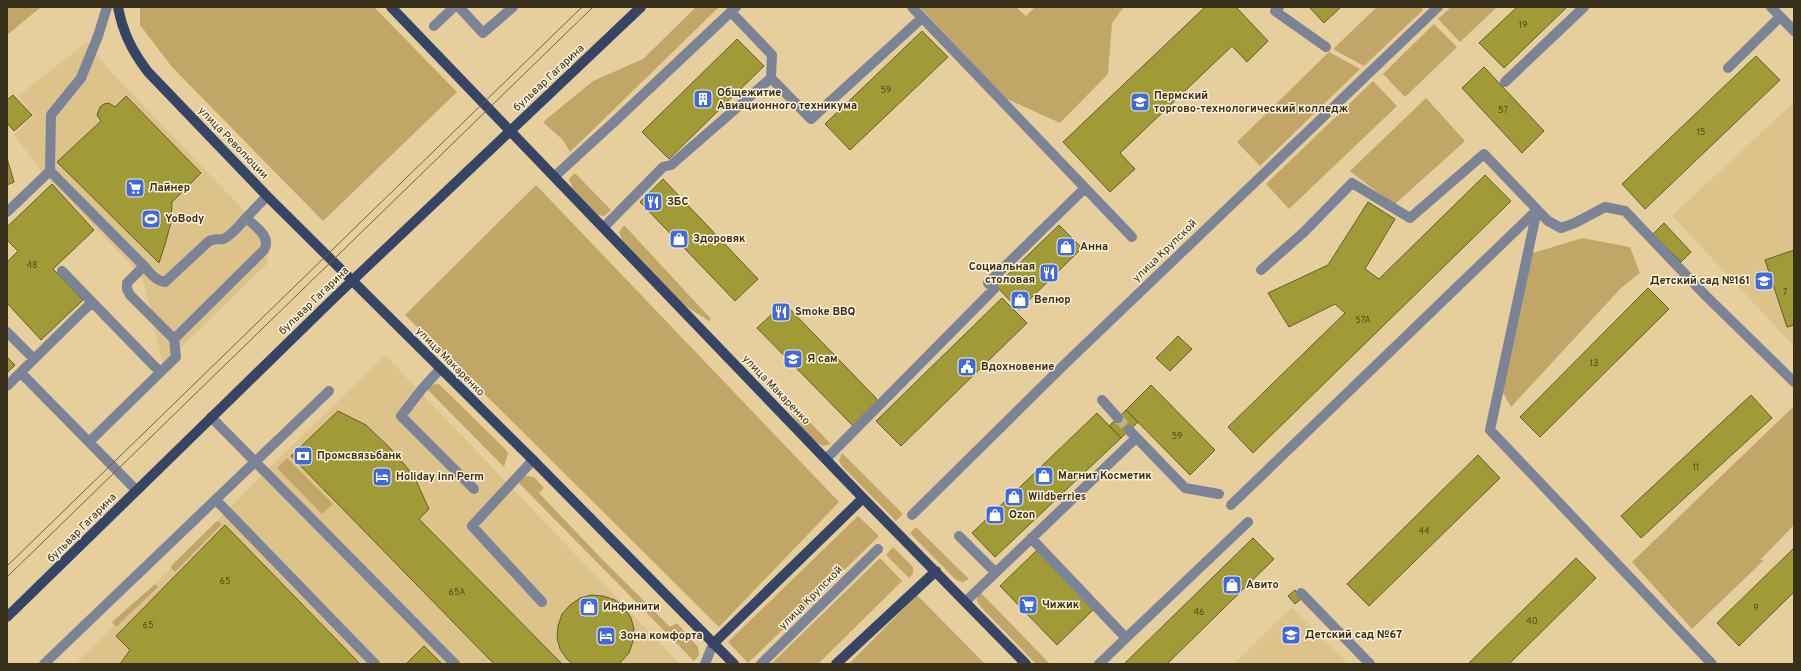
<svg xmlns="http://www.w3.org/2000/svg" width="1801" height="671" viewBox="0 0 1801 671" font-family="Overpass,sans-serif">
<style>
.built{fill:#ddc389}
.green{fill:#c2a667}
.building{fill:#a09b36;stroke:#615f2d}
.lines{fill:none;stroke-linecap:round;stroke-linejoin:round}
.minor-tunnel{stroke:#c3af82;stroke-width:10;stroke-dasharray:10 5;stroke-linecap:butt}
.minor{stroke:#7b8397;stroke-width:10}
.major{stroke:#364465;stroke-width:10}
.tram{stroke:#716345;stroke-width:1}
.labels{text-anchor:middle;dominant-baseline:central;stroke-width:3;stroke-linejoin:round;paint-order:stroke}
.number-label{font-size:9px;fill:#534b22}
.street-label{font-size:11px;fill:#39301c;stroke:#fcf1d8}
.poi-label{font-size:11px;font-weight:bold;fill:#39301c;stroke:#fcf1d8;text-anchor:start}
</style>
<rect width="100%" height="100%" fill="#e6cf9c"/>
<path class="built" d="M87 42 110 71 265 232 268 263 163 365 143 280 132 266 42 172 14 135 34 115 18 96Z
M1794 102V346L1672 216Z
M385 355 680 664H76L259 478Z
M1292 607 1348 664H1234Z"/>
<path class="green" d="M7 7H41L7 35Z
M140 7H374L457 92 323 221 172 67 140 25Z
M696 7H719L570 152 563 140 543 122 593 81 643 59Z
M920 7H1016L1026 16 1035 7H1124L1112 23 1108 74 1060 123 1005 98Z
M1377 7H1421L1423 10 1364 66 1333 49Z
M1451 7H1497L1460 42 1438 19Z
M1434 24 1457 47 1405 97 1383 74Z
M1329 52 1360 69 1260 166 1237 142Z
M1373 81 1397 106 1289 209 1266 184Z
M1426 98 1465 141 1394 205 1350 171Z
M575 173 611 210 604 216 598 215 573 189 569 179Z
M536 185 839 502 719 627 405 315Z
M624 225 711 319 709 321 678 301 623 242 619 232Z
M1582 238 1630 247 1640 273 1621 288 1511 407 1502 391 1530 254Z
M439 384 506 450 508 453 504 467 426 388 431 385Z
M779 393H781L831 444 823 446C805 438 790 410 779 393Z
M1794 406V525L1760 560H1764L1692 629 1632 562Z
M842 453 903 514 896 521 841 465 839 460Z
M287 458 333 504 322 514 277 468Z
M526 476 534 477 544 488 539 493 599 556 670 627 677 623 698 647 699 655 694 661 517 481Z
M858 516 879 536 748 663 728 642Z
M217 521 222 524 175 572 172 569 171 566Z
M916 527 969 579 963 582 956 580 910 533Z
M893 547 913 567V574L909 578 886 555Z
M880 558 902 581 818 664H771Z
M155 584 158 587 117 626 114 625 112 622Z
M980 592 1050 664H1036L980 606 977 601V595Z
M917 595 985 664H849Z"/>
<path class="building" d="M1205 7H1236L1268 41 1247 62 1232 46 1120 153 1135 169 1110 192 1063 142Z
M1309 7H1341L1324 23Z
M1517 7H1567L1504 68 1479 43Z
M922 31 948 57 850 150 825 124Z
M737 39 764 66 669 159 642 132Z
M1756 56 1780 80 1645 209 1622 184Z
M1484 67 1544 131 1522 153 1462 88Z
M13 95 32 115 14 131 7 123V100Z
M126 96 201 173 172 202 171 222 166 241 159 263 57 162 101 121 97 115 100 107 104 104 109 103 115 107Z
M7 158 14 182 7 185Z
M1485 175 1511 201 1253 453 1228 427 1345 313 1335 304 1289 327 1268 293 1328 265 1368 202 1395 219 1365 269 1379 279Z
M663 179 758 279 735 301 640 202Z
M52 184 94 230 53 269 83 300 41 340 7 303V262L18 251 7 240V227Z
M1664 223 1691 252 1681 262 1653 234Z
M1059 225 1082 248 1019 310 996 286Z
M1794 250V325L1787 327 1765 260Z
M1648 288 1669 309 1540 437 1520 417Z
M1002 298 1027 323 901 446 876 421Z
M784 303 875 397 879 403 854 427 757 328Z
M1178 336 1192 349 1170 371 1156 358Z
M7 357 15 365 7 373Z
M1151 385 1215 450 1190 475 1126 410Z
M1751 395 1772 418 1641 538 1621 516Z
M1126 410 1138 422 1121 438 1109 426Z
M338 411 366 425 392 450 414 476 429 509 419 519 562 664H494L291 456Z
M1097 413 1121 438 995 557 972 533Z
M1478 455 1500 478 1369 606 1347 584Z
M225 525 334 637 360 664H120L130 650 116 636Z
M1253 538 1274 559 1167 664H1124Z
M1794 548V592L1739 646 1717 623Z
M1037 550 1094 609 1057 645 1000 586Z
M1576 558 1596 578 1509 664H1468Z
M1295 590 1302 598 1295 604 1288 596Z
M591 595 603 596 615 600 624 607 631 618 634 629 633 641 629 653 619 664H572L567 659 560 649 557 638 558 626 562 614 570 605 580 598Z
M424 646 442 664H409L407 663Z"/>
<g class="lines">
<path class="minor-tunnel" d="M1118 418 1129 430"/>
<path class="minor" d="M107 7 98 36 81 78 51 115 50 171 144 266 127 283V289L130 295 174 339 264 250C272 237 255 226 246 218L267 196
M459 7 483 33 513 7
M912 7 1132 237
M1279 7 1275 11 1326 47
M1771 7 1794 31
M731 12 772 55 771 78
M434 26 454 7
M1728 68 1780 17
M1505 82 1584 7
M555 176 614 122 736 7
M1537 210 1490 430 1712 664
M7 212 50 171
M604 227 663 167 671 165 771 78 811 119 922 18
M144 266C150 273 156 281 165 282L208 242C213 238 217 240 223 239 232 236 240 224 246 218
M1261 270 1304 232 1352 183 1410 218 1484 154 1548 221 1561 228 1575 223 1605 207 1625 211 1705 295 1794 382
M62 271 92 302
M7 332 34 359 92 302 160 372
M440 369 422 389 401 416 474 489
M21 373 89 442
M7 386 34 359
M1102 400 1118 418
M211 417 455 664
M1129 430 1185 488 1219 494
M826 459 994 289 988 283 1085 188
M533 460 472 526 542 602
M136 490 89 442 176 357 174 339
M216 500 375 664
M1231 505 1537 210
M912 515 1067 362 1438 7
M959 536 995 572
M1031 538 1126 638 1099 664
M1301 593 1370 664
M965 602 1136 438
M1126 638 1248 522
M44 664 329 391
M705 664 713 644
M761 664 878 549"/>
<path class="major" d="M118 7C123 33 132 51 148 72L267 196 533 460 734 664
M391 7 863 498 1026 664
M7 617 336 296 641 7
M713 644 863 498
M836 664 936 571"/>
<path class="tram" d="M7 566 582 7
M7 577 593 7"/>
</g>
<defs>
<g id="building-square" transform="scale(1)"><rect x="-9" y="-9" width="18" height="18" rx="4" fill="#4269db" stroke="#fcf1d8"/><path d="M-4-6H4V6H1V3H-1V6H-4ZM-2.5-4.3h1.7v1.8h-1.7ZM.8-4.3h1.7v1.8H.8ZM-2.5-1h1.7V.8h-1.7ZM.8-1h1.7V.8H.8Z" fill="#fff"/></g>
<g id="university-square" transform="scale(1)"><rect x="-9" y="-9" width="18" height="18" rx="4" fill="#4269db" stroke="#fcf1d8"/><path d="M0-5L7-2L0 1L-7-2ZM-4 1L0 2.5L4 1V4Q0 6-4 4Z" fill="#fff"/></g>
<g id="supermarket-square" transform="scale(1)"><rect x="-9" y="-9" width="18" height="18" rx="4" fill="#4269db" stroke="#fcf1d8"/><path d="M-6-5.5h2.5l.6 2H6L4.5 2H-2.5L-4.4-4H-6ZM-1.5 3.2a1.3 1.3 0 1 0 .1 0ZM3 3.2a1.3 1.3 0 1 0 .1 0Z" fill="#fff"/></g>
<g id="restaurant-square" transform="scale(1)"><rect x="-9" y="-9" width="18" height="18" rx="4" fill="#4269db" stroke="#fcf1d8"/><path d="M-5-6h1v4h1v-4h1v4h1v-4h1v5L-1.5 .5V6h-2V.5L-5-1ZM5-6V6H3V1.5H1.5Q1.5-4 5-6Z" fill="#fff"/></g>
<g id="stadium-square" transform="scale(1)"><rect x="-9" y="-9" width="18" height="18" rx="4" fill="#4269db" stroke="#fcf1d8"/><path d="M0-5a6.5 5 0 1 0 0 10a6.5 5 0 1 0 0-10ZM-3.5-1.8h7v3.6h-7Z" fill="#fff"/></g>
<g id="shop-square" transform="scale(1)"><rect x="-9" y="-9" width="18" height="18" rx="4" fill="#4269db" stroke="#fcf1d8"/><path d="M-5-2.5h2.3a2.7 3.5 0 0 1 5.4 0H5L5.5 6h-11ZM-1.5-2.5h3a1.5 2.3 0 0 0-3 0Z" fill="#fff"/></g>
<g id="school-square" transform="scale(1)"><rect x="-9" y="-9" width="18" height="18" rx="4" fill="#4269db" stroke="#fcf1d8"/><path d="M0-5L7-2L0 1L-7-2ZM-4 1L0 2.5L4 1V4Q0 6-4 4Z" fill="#fff"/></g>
<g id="civic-square" transform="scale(1)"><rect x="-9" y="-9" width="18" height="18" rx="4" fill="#4269db" stroke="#fcf1d8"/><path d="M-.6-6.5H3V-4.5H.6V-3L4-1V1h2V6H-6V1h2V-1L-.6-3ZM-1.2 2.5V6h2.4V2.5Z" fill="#fff"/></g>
<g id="bank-square" transform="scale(1)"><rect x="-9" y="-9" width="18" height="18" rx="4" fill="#4269db" stroke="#fcf1d8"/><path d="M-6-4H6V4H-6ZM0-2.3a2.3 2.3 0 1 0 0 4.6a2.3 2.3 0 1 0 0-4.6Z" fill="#fff"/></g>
<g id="hotel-square" transform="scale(1)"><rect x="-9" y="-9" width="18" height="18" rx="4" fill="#4269db" stroke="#fcf1d8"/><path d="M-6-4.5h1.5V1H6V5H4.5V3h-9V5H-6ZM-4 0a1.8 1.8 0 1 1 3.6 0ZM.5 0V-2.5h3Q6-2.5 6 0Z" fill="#fff"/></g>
</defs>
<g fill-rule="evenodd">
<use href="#building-square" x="703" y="99"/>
<use href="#university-square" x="1140" y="102"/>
<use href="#supermarket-square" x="135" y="188"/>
<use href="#restaurant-square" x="653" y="202"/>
<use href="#stadium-square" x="151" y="219"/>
<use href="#shop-square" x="679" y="239"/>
<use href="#shop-square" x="1066" y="247"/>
<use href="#restaurant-square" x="1049" y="273"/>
<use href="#school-square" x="1764" y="281"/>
<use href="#shop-square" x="1020" y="300"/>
<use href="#restaurant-square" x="781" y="312"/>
<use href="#school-square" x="793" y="359"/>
<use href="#civic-square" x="967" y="367"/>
<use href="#bank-square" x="303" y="456"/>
<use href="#shop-square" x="1044" y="476"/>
<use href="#hotel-square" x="382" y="477"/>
<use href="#shop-square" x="1014" y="497"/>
<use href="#shop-square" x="995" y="515"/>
<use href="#shop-square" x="1232" y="585"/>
<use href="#supermarket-square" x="1028" y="605"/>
<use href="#shop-square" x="589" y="607"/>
<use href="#school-square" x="1291" y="635"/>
<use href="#hotel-square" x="606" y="636"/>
</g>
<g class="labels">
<g class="number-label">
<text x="1523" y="25">19</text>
<text x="886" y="90">59</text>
<text x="1503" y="110">57</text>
<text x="1701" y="132">15</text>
<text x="32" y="265">48</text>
<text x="1785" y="292">7</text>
<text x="1363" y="320">57А</text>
<text x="1594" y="363">13</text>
<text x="1177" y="436">59</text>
<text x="1696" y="467">11</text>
<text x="1424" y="531">44</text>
<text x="225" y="581">65</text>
<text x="457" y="592">65А</text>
<text x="1756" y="608">9</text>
<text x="1199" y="612">46</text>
<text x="1532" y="621">40</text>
<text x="148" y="625">65</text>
</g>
<g class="street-label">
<text transform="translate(549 78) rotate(-43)">бульвар Гагарина</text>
<text transform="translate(233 143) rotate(46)">улица Революции</text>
<text transform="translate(1165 251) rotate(-44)">улица Крупской</text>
<text transform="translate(314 301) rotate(-44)">бульвар Гагарина</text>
<text transform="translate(450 362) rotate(45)">улица Макаренко</text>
<text transform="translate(776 390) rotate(46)">улица Макаренко</text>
<text transform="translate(82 528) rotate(-45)">бульвар Гагарина</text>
<text transform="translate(811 598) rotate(-45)">улица Крупской</text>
</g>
<g class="poi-label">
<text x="717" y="93">Общежитие<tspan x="717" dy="13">Авиационного техникума</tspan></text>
<text x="1154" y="96">Пермский<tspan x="1154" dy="13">торгово-технологический колледж</tspan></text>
<text x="149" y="188">Лайнер</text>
<text x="667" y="202">ЗБС</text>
<text x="165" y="219">YoBody</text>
<text x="693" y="239">Здоровяк</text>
<text x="1080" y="247">Анна</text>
<text x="1035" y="267" text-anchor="end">Социальная<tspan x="1035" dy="13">столовая</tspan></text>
<text x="1750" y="281" text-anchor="end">Детский сад №161</text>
<text x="1034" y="300">Велюр</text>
<text x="795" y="312">Smoke BBQ</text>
<text x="807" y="359">Я сам</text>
<text x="981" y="367">Вдохновение</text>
<text x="317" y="456">Промсвязьбанк</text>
<text x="1058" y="476">Магнит Косметик</text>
<text x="396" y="477">Holiday inn Perm</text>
<text x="1028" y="497">Wildberries</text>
<text x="1009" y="515">Ozon</text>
<text x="1246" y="585">Авито</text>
<text x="1042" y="605">Чижик</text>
<text x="603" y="607">Инфинити</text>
<text x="1305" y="635">Детский сад №67</text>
<text x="620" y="636">Зона комфорта</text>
</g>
</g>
<rect width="1801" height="671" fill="none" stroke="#39301c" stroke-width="16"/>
</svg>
